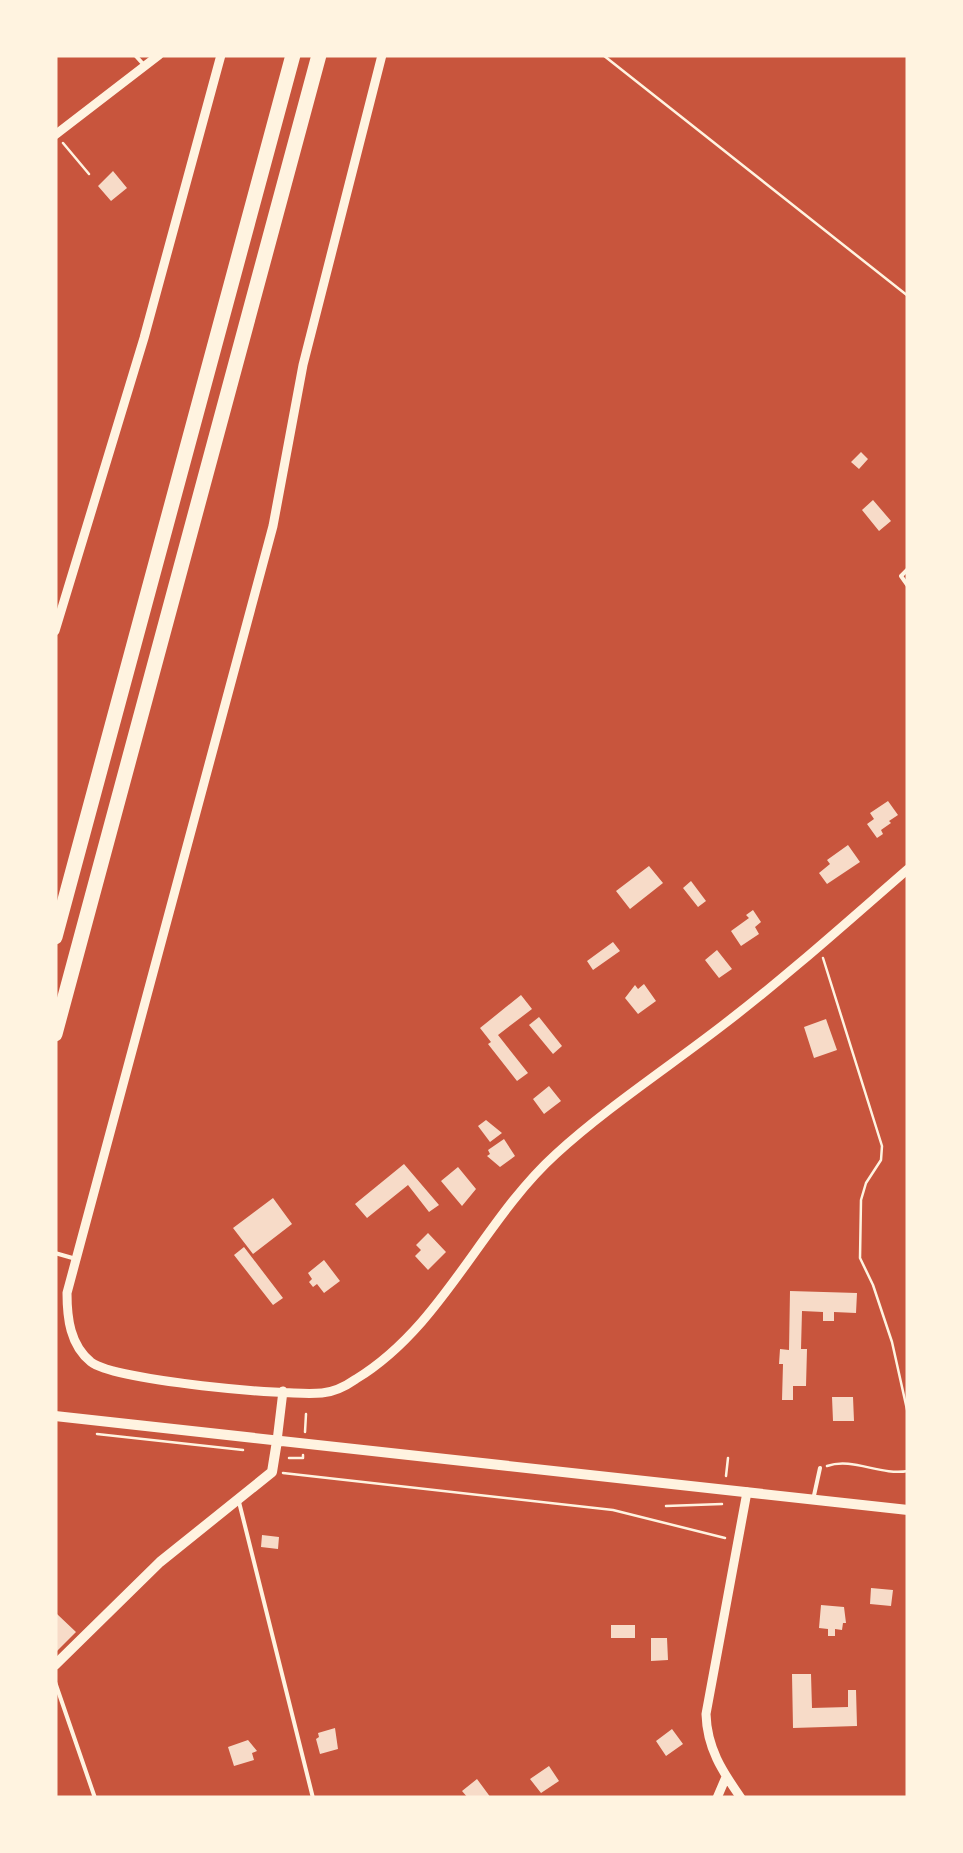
<svg xmlns="http://www.w3.org/2000/svg" width="963" height="1853" viewBox="0 0 963 1853" font-family="'Fira Sans',sans-serif">
<style>
.building{fill:#f7dbc8}
.lines{fill:none;stroke-linecap:round;stroke-linejoin:round}
.path{stroke:#fff3e0;stroke-width:2.5}
.service{stroke:#fff3e0;stroke-width:4}
.minor{stroke:#fff3e0;stroke-width:9}
.tertiary{stroke:#fff3e0;stroke-width:10}
.motorway{stroke:#fff3e0;stroke-width:15}
</style>
<rect width="100%" height="100%" fill="#c8553d"/>
<path class="building" d="M113 171 127 188 111 201 98 186Z
M861 452 868 459 859 469 851 462Z
M873 500 891 521 879 531 862 510Z
M888 801 898 815 889 821 891 823 881 830 883 834 877 838 867 824 874 819 870 813Z
M848 845 860 862 827 884 819 873 830 864 827 860Z
M649 866 663 883 630 909 616 891Z
M691 881 706 901 698 907 683 888Z
M753 910 761 922 755 927 759 934 741 946 731 931 749 918 746 915Z
M613 942 620 951 593 970 587 961Z
M717 950 732 969 719 978 705 960Z
M644 984 656 1001 638 1014 625 998 635 985 638 989Z
M521 995 532 1009 498 1035 528 1073 517 1081 488 1044 491 1042 480 1028Z
M539 1017 562 1046 553 1054 529 1025Z
M826 1019 837 1050 814 1058 804 1027Z
M549 1086 561 1101 544 1114 533 1099Z
M486 1120 502 1133 490 1142 478 1126Z
M504 1139 515 1156 500 1167 487 1156 490 1154 488 1150Z
M404 1164 439 1205 429 1212 408 1185 367 1218 355 1204Z
M458 1167 476 1189 462 1206 441 1181Z
M273 1198 292 1224 253 1254 233 1228Z
M428 1233 446 1252 428 1270 415 1256 421 1250 416 1245Z
M244 1247 283 1298 273 1305 234 1255Z
M324 1260 340 1281 324 1293 317 1284 313 1287 309 1282 312 1279 308 1273Z
M790 1291 857 1293 856 1313 834 1312V1321H823V1312L802 1311 801 1349H807L806 1386H793V1400H782L783 1364H779L780 1349 789 1350Z
M832 1397H853L854 1421H833Z
M262 1535 279 1537 278 1549 261 1547Z
M871 1588 893 1590 891 1606 870 1604Z
M821 1605 844 1607 846 1623H843L842 1630 835 1629V1636H828V1629L819 1628Z
M57 1614 76 1632 55 1653V1616Z
M611 1625H635V1638H611Z
M651 1638H667L668 1660 651 1661Z
M792 1674H811L812 1708 848 1707V1690H856L857 1726 793 1728Z
M335 1728 338 1749 320 1754 316 1739 319 1737 318 1733Z
M672 1729 683 1744 666 1756 656 1741Z
M248 1740 257 1751 252 1753 254 1760 234 1766 228 1747Z
M549 1766 559 1781 541 1793 530 1779Z
M477 1779 491 1798H468L462 1791Z"/>
<g class="lines">
<path class="path" d="M603 55 908 296
M63 143 89 174
M823 958 882 1146 881 1160 866 1183 861 1200 860 1258 873 1285 892 1342 908 1414
M305 1432 306 1414
M97 1434 243 1450
M289 1458H303V1455
M827 1466C853 1457 880 1476 908 1471
M283 1473 613 1510 725 1538
M726 1476 728 1458
M666 1506 722 1504"/>
<path class="service" d="M135 55 144 65
M908 569 901 576 908 586
M55 1253 76 1259
M813 1500 820 1468
M239 1502 313 1798
M55 1682 95 1798"/>
<path class="minor" d="M382 55 303 365 273 526 67 1293C67 1318 70 1345 91 1362 116 1381 285 1396 322 1393 334 1392 346 1386 356 1379 443 1326 482 1221 556 1154 605 1109 670 1066 723 1025 787 976 847 922 908 869
M55 135 159 55
M55 631 144 338 221 55
M277 1441 283 1391
M717 1798 726 1777
M741 1798C722 1771 707 1748 706 1714L747 1492"/>
<path class="tertiary" d="M55 1416 908 1510
M55 1665 160 1562 272 1472 277 1441"/>
<path class="motorway" d="M55 937 293 55
M55 1034 319 55"/>
</g>
<rect width="963" height="1853" fill="none" stroke="#fff3e0" stroke-width="115"/>
</svg>
